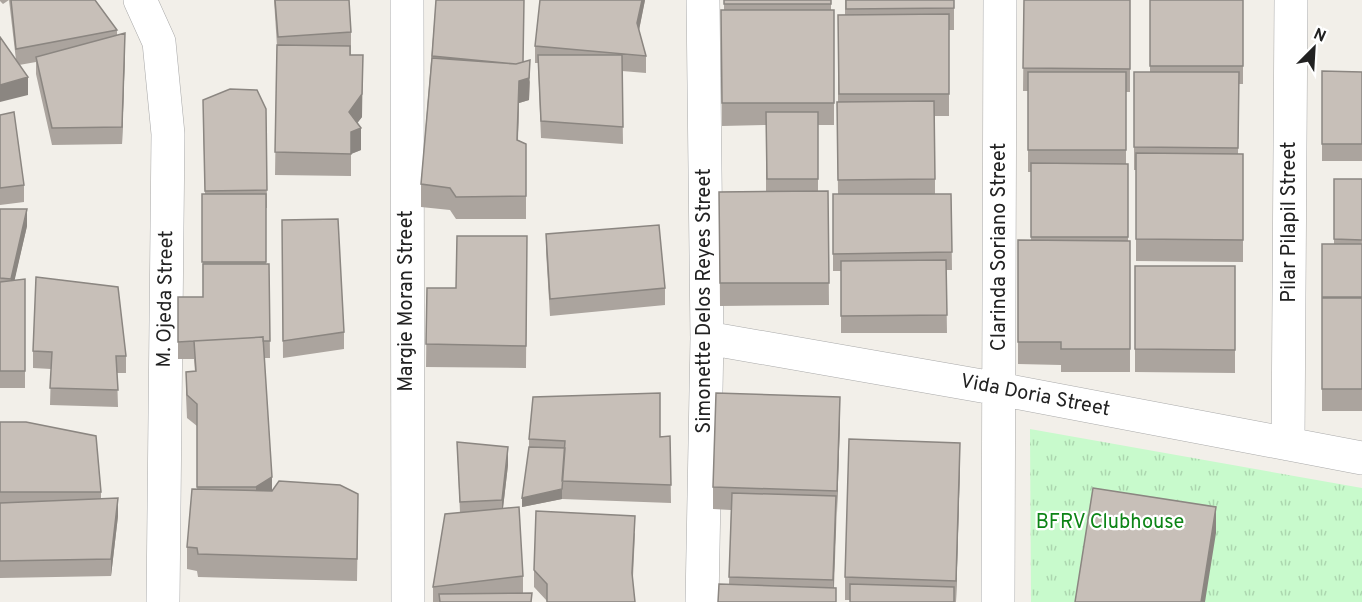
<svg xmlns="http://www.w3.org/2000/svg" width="1362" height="602" viewBox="0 0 1362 602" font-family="Overpass,sans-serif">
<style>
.park{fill:url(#park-tufts)}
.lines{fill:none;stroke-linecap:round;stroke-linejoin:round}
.street-casing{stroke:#a9a9a9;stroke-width:34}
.street{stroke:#fff;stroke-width:33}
.wall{fill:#aba49e}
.shaded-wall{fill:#8b8681}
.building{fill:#c7bfb8;stroke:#8b8681;stroke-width:1.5}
.labels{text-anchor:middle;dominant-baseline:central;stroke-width:4.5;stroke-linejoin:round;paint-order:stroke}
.street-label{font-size:20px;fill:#222;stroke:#fff}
.park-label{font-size:20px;fill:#0c8416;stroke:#fff}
</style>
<defs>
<pattern id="park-tufts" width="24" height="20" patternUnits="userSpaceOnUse" patternTransform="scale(1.5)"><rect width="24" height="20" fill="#c8facc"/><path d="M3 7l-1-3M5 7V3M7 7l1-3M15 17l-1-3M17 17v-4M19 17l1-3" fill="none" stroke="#acd6af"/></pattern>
</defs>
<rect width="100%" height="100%" fill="#f2efe9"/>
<path class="park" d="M1030 429 1362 488V602H1031Z"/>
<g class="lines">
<g class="street-casing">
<path id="street" d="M140 0 159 42 168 134 163 602
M407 0 408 602
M707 338 999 389 1362 458
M1288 444 1291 0
M702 602 707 338 703 0
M998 602 1000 0"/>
</g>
<use href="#street" class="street"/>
</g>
<path class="wall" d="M0 0H95L117 30V35L125 50 122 144 52 145 36 74V62L19 65 28 95 16 60 9 0 3 4 0 1Z
M274 0H349L351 32V55L362 117 357 123 361 150 351 154V176L275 175 277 46Z
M436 0 523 62 530 82 529 100 519 103 518 140 526 144V219H456L450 210 421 207V184Z
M645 0 639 30 646 56V73L622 71 623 144 541 138 538 63H535V46Z
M724 0H831V10H834V125H818V191H828L829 305 720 306 719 192 766 191V125L722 126 721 10H724Z
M845 0H954V30H949V116H935V194H951L952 270H946L947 333H841V271H833V194H838L837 102H838V15H845Z
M1024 0H1130V92H1126V164H1128V241H1130V372H1061V365L1018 364V240H1031V172H1028V91H1023Z
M1150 0H1243V84H1239L1238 154H1243V262L1136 261V170H1134V72H1150Z
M1322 71 1362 72V161H1322Z
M266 109 267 208H266V264H269L270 358H264L272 491 358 517 357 581 198 577 197 571 187 569V547L197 489V426L187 418 186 395V372H195L194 359H178V297H203L202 194H205L203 117Z
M0 115 24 185V202L0 205Z
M1334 179H1362V411H1322V244H1334Z
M0 209 27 226 14 281 25 279V388H0Z
M282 220 344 332V349L283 358Z
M546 234 665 288V305L550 316 546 251Z
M527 236 526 368 426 367 427 288H456Z
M1135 266H1235V373L1135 372Z
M33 351 126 356V373H117L118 407 50 405 51 369 33 368Z
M840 420 834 588 729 584 731 510 713 509V487Z
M0 422 101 492V499L118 516 111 576 0 578Z
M670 436 671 503 562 499 522 507 529 447V439Z
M457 442 508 465 503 508 523 576V593L532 602H433V587L460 513Z
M960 465 956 602H850V600H845V577Z
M635 533 633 577 547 601 534 587V570Z"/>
<path class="shaded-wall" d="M642 0H645L637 40V23Z
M125 33V50L122 144V127Z
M363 55 362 117 349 134V112Z
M530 60 529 100 519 103 517 163 519 81 523 80Z
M28 77V95L0 102V85Z
M361 128V150L351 154V176V132Z
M27 209V226L11 296V279Z
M840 397V420L837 513V491Z
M960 443V465L956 602V581Z
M508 447V465L502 517V500Z
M272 477V500L256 510V487Z
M562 489V499L522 507V498Z
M836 496V519L833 602V580Z
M118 498V516L111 576V559Z
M1216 507V533L1205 602H1201Z"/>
<path class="building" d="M11 0H95L117 30 16 49Z
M275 0H349L351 32 278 37Z
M436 0H524L523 62 516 64 432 56Z
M540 0H642L637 23 646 56 535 46Z
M724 0H831V4H724Z
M846 0H954V8L846 9Z
M1024 0H1130V69L1023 68Z
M1150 0H1243V66H1150Z
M721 10H834V103H722Z
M949 14V94H839L838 15Z
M125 33 122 127 52 128 36 57Z
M0 37 28 77 0 85Z
M277 45 350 46V55H363L362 94 349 112 361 128 351 132V154L275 152Z
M538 55H622L623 127 541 121Z
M432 58 516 64 530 60 529 78 519 81 517 140 526 144V196L456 197 450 188 421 184Z
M1322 71 1362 72V144H1322Z
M1028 72H1126V150H1028Z
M1134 72H1239L1238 148 1134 147Z
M230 89 257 90 266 109 267 190 205 191 203 100Z
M934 101 935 179 838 180 837 102Z
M14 112 24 185 0 188V115Z
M766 112H818V179H767Z
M1136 153 1243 154V240L1136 239Z
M1031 163 1128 164V237H1031Z
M1334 179H1362V240L1334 239Z
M828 191 829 283H720L719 192Z
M202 194H266V262H202Z
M833 194H951L952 252 833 254Z
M0 209H27L11 279 0 278Z
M338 219 344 332 283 341 282 220Z
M659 225 665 288 550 299 546 234Z
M457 236H527L526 346 426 344 427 288H456Z
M1018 240 1130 241V349H1061V342H1018Z
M1322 244H1362V297H1322Z
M946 260 947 315 841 316V261Z
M203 264H269L270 341H263V337L194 341 178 342V297H203Z
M1135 266H1235V350L1135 349Z
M36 277 118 287 126 356H116L118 390 50 388 52 352 33 351Z
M25 279V371H0V282Z
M1322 298H1362V389H1322Z
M263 337 272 477 256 487H197V404L187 395 186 372 196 371 194 341Z
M660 393V437L670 436 671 485 562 481 565 441 529 439 533 397Z
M716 393 840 397 837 491 713 487Z
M0 422H26L96 436 101 492H0Z
M849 439 960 443 956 581 845 577Z
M457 442 508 447 502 500 460 502Z
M529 447 565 448 562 489 522 498Z
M279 481 340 485 358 494 357 559 198 554 197 548 187 547 192 489 272 491Z
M1093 488 1216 507 1201 602H1075Z
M732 493 836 496 833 580 729 577Z
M118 498 111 559 0 561V503Z
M519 507 523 576 433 587 445 514Z
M536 511 635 516 632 573 635 602H547V584L534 570Z
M719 584 836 588V602H718Z
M850 584 954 587V602H850Z
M532 593 531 602H440L439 594Z"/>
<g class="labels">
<g class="street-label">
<text transform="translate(1290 222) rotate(-90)">Pilar Pilapil Street</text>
<text transform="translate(1000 247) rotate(-90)">Clarinda Soriano Street</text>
<text transform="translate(166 299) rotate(-89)">M. Ojeda Street</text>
<text transform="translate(407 301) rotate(-90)">Margie Moran Street</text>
<text transform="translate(705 301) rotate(-90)">Simonette Delos Reyes Street</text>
<text transform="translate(1035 396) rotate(11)">Vida Doria Street</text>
</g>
<g class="park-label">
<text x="1110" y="523">BFRV Clubhouse</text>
</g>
</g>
<g transform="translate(1314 48) rotate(24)" stroke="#ffffff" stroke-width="4.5" paint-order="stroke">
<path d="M0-4.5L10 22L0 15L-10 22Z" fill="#222222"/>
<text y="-9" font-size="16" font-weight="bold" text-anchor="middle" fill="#222222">N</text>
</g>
</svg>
